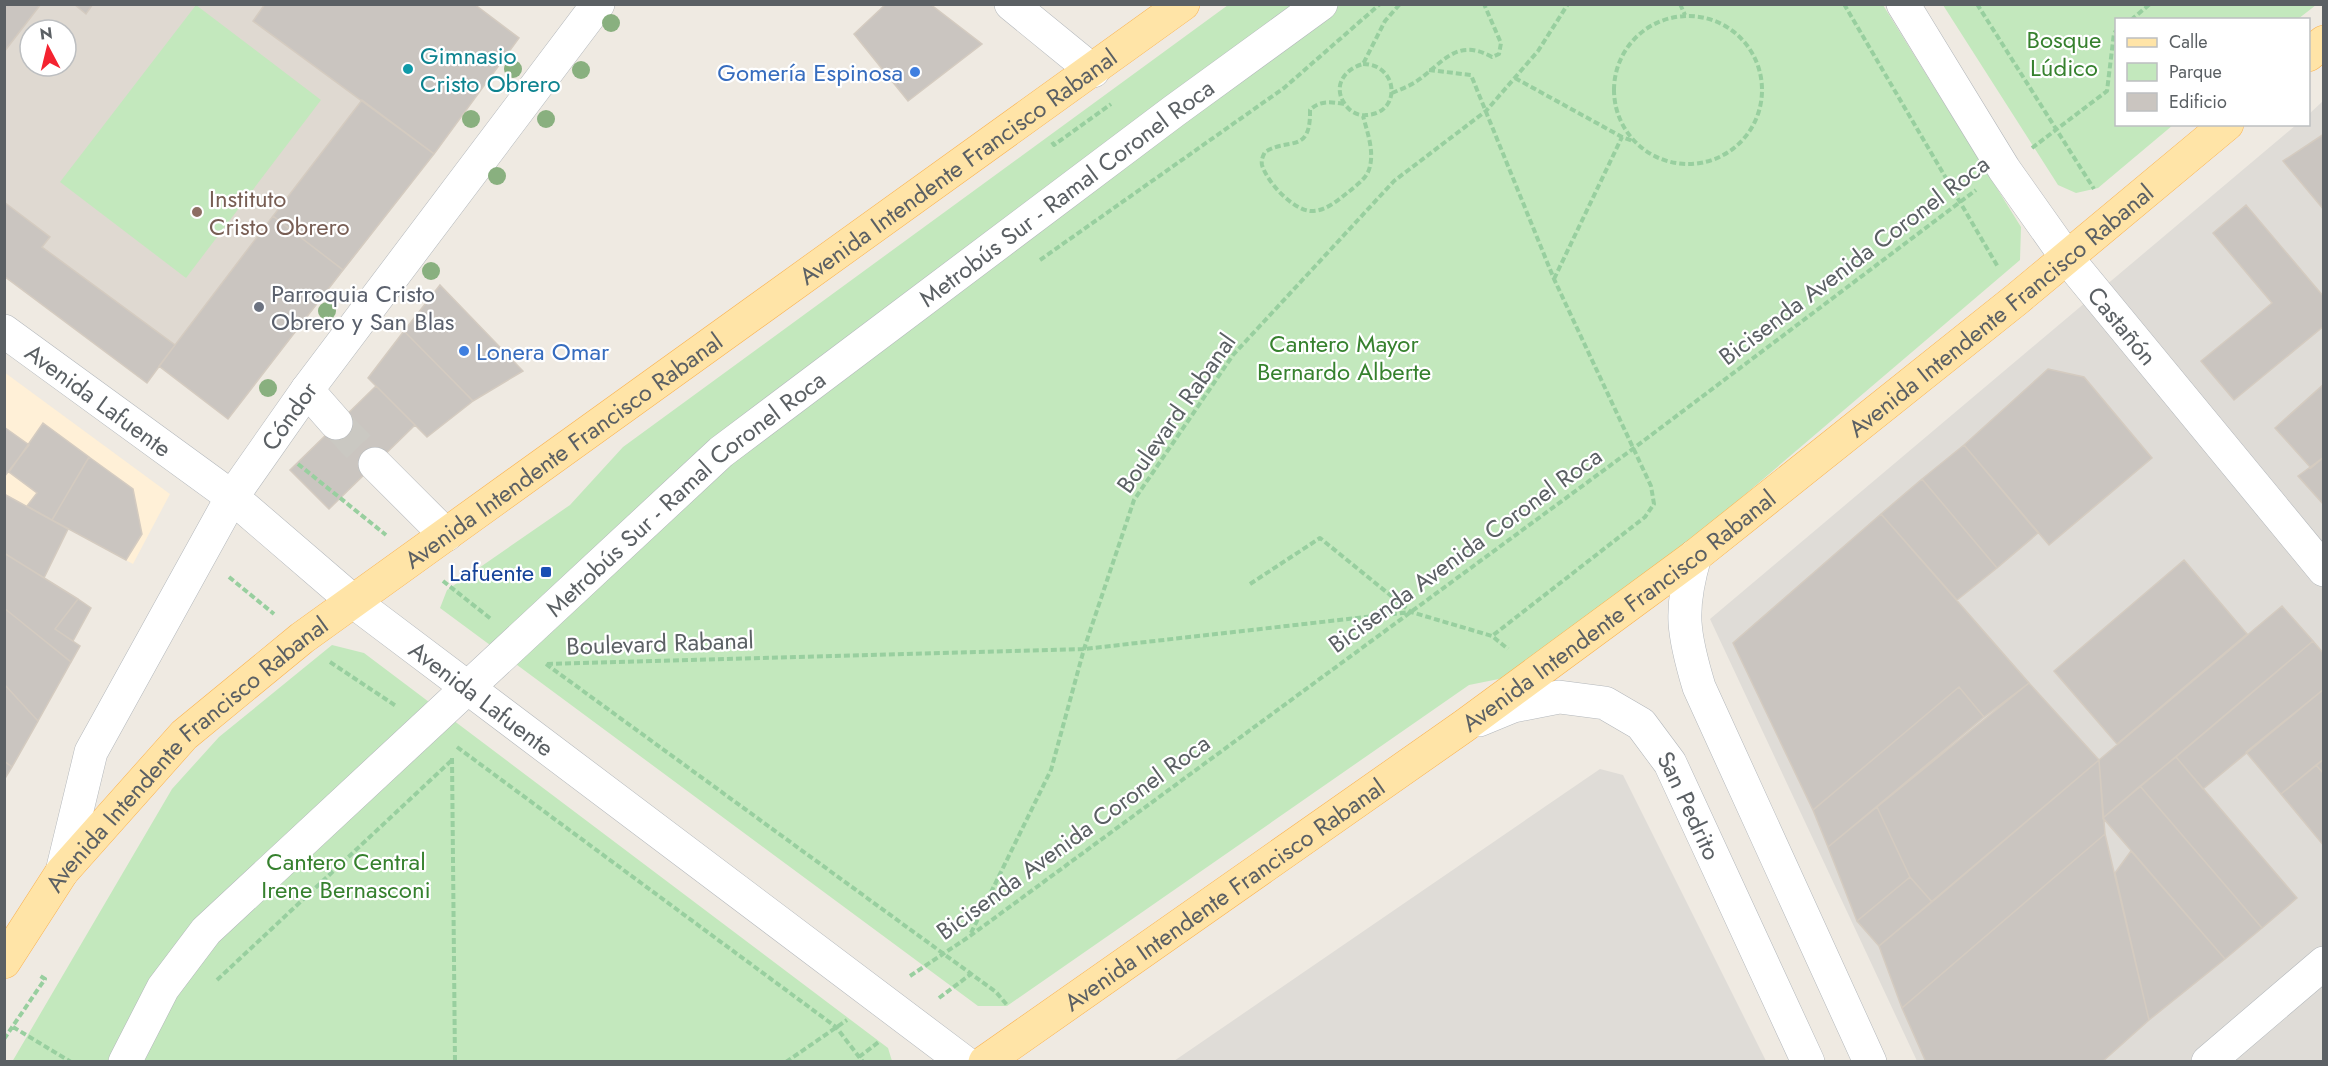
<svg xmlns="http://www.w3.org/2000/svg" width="2328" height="1066" viewBox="0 0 2328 1066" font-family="Jost,sans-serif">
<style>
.commercial{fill:#fff0d7}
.industrial{fill:#dfdcd7}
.education{fill:#dfd9d1;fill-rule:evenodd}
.green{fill:#c3e8bd}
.building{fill:#cac5c0;stroke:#d4cbc0;stroke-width:1.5}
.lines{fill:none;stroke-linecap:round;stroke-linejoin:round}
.minor-tunnel{stroke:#cac8c2;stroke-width:33;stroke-dasharray:33 16;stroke-linecap:butt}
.minor-casing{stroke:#b3b7bb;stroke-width:34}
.major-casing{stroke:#fab250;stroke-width:34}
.path{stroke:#98cf9f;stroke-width:4;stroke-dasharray:6 3;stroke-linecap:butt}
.minor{stroke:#fff;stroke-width:33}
.major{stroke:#ffe4a7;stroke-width:33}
.tree{fill:#89b07f}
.culture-dot{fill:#0f9aa8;stroke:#fff;stroke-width:2}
.shop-dot{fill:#3f7fe0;stroke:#fff;stroke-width:2}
.education-dot{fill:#8d6e63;stroke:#fff;stroke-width:2}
.worship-dot{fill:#6b7280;stroke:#fff;stroke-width:2}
.transit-dot{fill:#1a4fb4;stroke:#fff;stroke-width:2}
.labels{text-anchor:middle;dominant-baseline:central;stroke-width:4.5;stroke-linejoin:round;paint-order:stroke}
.park-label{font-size:24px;fill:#36812e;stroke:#fff}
.culture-label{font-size:24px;fill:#0d838f;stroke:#fff;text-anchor:start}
.shop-label{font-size:24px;fill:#366cbe;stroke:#fff;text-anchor:end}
.street-label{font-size:24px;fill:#5b6064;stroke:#fff}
.education-label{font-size:24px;fill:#785e54;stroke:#fff;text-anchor:start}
.worship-label{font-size:24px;fill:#5b616d;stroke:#fff;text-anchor:start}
.transit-label{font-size:24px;fill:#164399;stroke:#fff;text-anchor:end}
</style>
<rect width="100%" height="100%" fill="#efeae2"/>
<path class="commercial" d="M4 372 170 494 133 564 5 494Z"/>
<path class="industrial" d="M2323 101V1061H1917L1710 619 2296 125 2308 124 2309 114Z
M1600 769 1623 775 1766 1061H1174Z"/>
<path class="education" d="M4 5H474L519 38 434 154 228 419 159 366 147 383 5 276ZM30 30H66V66H30Z"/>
<path class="green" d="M196 5 321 100 186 278 60 182Z
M1228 5H1883L2021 227 2020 260 1538 671 1469 685 1007 1006H978L440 608 447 590 570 505 623 447Z
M1943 5H2316L2298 19 2116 20V124L2173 125 2098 188 2076 193 2058 185Z
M332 645 364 653 888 1048 892 1061 12 1062 172 789 219 737Z"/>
<path class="building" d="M4 4H41L4 52Z
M74 4H93L86 14Z
M265 4H474L519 38 434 154 253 21Z
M886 4H930L982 44 908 101 854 34Z
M362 100 434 154 343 270 273 216Z
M2324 134V210L2283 161Z
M4 202 50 237 42 247 175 345 147 383 4 276Z
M2246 205 2324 297V326L2234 400 2201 361 2272 303 2213 233Z
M273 216 343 270 228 419 159 366Z
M440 285 523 371 473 401 404 331Z
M404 331 473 401 427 437 368 378Z
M2048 369 2084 377 2152 458 2049 545 1964 445Z
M2324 384V457L2311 468 2275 428Z
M376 386 415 425 329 509 290 470Z
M43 423 89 457 52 520 27 506 37 493 9 472Z
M4 427 29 445 4 477Z
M1964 445 2038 533 1997 568 1922 479Z
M89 457 133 489 142 534 126 560 52 520Z
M2324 457V505L2298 476Z
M1922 479 1997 568 1957 600 1881 514Z
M4 494 68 529 44 578 4 553Z
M1881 514 2029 683 1984 717 1959 687 1813 810 1733 643Z
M4 553 78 599 55 629 80 646 71 662 4 608Z
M2184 560 2247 634 2117 744 2054 671Z
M78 599 91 608 73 641 55 629Z
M2282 606 2313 641 2103 818 2099 760Z
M4 608 71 662 38 721 4 684Z
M2313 641 2324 654V689L2203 789 2176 757Z
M2029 683 2099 760 1932 902 1910 877 1877 807Z
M4 684 38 721 12 767 4 761Z
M1959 687 1984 717 1828 847 1813 810Z
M2324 689V759L2281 794 2246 752Z
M2176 757 2297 898 2262 928 2140 786Z
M2324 759V774L2316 765Z
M2099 760 2105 834 1902 1008 1879 946Z
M4 761 12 767 4 780Z
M2316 765 2324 774V846L2281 794Z
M2140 786 2262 928 2225 959 2103 818Z
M1877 807 1910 877 1857 921 1828 847Z
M2105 834 2149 1020 2102 1062H1926L1902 1008Z
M2131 851 2225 959 2149 1020 2115 873Z
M1910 877 1932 902 1879 946 1857 921Z"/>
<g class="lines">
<path class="minor-tunnel" d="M336 423 375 464"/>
<g class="minor-casing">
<g id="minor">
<path d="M1011 4 1093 71"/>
<path id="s1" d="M1903 4 2004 169 2067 258 2324 570"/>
<path id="s2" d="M4 331 232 497 354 602 964 1062"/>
<path d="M307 390 336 423"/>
<path d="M375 464 446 535"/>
<path d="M1695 556C1679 610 1683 634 1699 687L1870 1062"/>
<path id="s3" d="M1479 720 1513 706 1559 697 1605 703 1641 724 1670 763 1808 1062"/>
<path id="s4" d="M62 872 91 752 232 497 307 390 598 4"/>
<path id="s5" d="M125 1062 163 988 206 931 721 452 1174 111 1321 4"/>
<path d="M2208 1062 2324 963"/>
</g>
</g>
<g class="major-casing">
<g id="major">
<path d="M2308 55 2324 42"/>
<path id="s6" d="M4 962 62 872 184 735 302 638 1183 4"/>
<path id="s7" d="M985 1062 1464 726 1695 556 2017 299 2227 124"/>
</g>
</g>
<path class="path" d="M1680 4 1685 15
M1844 4 1998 267
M1977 4 2094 189
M1614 90a74 74 0 1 1 148 0a74 74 0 1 1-148 0Z
M2131 20 2150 4
M1363 64C1399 64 1402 114 1366 115 1360 116 1353 113 1349 109 1331 91 1341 70 1363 64L1385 21 1400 4
M1429 70 1471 75 1554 279 1651 486 1654 504 1645 517 1492 636
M1515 78 1622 137 1633 141
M1392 93C1399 90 1407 87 1414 83 1441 66 1455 36 1492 57L1499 54 1501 43 1484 4
M1344 104C1331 102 1320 100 1310 110 1311 155 1288 137 1265 152 1263 156 1261 160 1262 165 1267 182 1292 209 1310 211 1326 212 1339 199 1351 190 1359 183 1368 177 1370 166 1374 150 1367 131 1363 116
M1052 142 1054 145 1111 104
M2032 148 2107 91 2114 33 2116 31
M1040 260 1284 88 1380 4
M1554 279 1622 137
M298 464 386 535
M229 577 274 614
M443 581 491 619
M1250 584 1320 538 1411 612 1492 636 1508 649
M330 662 396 706
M546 664 996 992 1007 1005
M547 664 1084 649 1410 612
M457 747 836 1027 863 1062
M452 758 455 1062
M971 933 1051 770 1084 649 1134 500 1233 355 1394 181 1486 111 1538 51 1568 4
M910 976 970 936 1634 448 1976 190
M217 980 453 759
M939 998 971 974
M13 1027 71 1062
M4 1039 45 979 39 975
M859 1057 880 1041
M786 1062 847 1020"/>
<use href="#minor" class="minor"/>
<use href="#major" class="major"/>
</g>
<g class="tree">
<circle cx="611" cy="23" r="9"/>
<circle cx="513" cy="69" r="9"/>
<circle cx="581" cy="70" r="9"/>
<circle cx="471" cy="119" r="9"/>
<circle cx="546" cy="119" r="9"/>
<circle cx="497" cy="176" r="9"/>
<circle cx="431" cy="271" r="9"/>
<circle cx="327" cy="311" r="9"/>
<circle cx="268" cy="388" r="9"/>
</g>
<circle class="culture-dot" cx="408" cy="69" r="6"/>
<g class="shop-dot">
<circle cx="915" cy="72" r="6"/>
<circle cx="464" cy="351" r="6"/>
</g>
<circle class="education-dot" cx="197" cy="212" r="6"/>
<circle class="worship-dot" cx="259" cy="307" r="6"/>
<rect class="transit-dot" x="540" y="566" width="12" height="12" rx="3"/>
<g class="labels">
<g class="park-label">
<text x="2064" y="39">Bosque<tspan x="2064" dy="28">Lúdico</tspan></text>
<text x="1344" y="343">Cantero Mayor<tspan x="1344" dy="28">Bernardo Alberte</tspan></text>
<text x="346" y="861">Cantero Central<tspan x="346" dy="28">Irene Bernasconi</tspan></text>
</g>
<g class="culture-label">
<text x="420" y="55">Gimnasio<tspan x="420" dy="28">Cristo Obrero</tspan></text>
</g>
<g class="shop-label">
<text x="903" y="72">Gomería Espinosa</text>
<text x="476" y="351" text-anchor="start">Lonera Omar</text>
</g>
<g class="street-label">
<text stroke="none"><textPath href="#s6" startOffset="1251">Avenida Intendente Francisco Rabanal</textPath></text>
<text stroke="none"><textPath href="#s5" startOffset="1290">Metrobús Sur - Ramal Coronel Roca</textPath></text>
<text transform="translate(1854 260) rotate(-37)">Bicisenda Avenida Coronel Roca</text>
<text stroke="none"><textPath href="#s7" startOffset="1264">Avenida Intendente Francisco Rabanal</textPath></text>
<text stroke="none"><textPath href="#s1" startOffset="390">Castañón</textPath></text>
<text stroke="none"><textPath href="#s2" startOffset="117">Avenida Lafuente</textPath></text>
<text transform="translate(1176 413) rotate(-55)">Boulevard Rabanal</text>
<text stroke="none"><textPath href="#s4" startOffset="514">Cóndor</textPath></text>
<text stroke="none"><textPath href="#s6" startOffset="765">Avenida Intendente Francisco Rabanal</textPath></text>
<text stroke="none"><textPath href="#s5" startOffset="804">Metrobús Sur - Ramal Coronel Roca</textPath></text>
<text transform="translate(1465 550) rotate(-36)">Bicisenda Avenida Coronel Roca</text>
<text stroke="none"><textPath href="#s7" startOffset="778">Avenida Intendente Francisco Rabanal</textPath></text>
<text transform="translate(660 643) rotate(-2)">Boulevard Rabanal</text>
<text stroke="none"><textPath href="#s2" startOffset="603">Avenida Lafuente</textPath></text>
<text stroke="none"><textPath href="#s6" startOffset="279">Avenida Intendente Francisco Rabanal</textPath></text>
<text stroke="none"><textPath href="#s3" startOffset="267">San Pedrito</textPath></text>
<text transform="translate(1073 837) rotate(-36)">Bicisenda Avenida Coronel Roca</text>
<text stroke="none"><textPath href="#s7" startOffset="292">Avenida Intendente Francisco Rabanal</textPath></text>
</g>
<g class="education-label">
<text x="209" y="198">Instituto<tspan x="209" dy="28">Cristo Obrero</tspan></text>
</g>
<g class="worship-label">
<text x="271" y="293">Parroquia Cristo<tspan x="271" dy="28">Obrero y San Blas</tspan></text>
</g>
<g class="transit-label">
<text x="534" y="572">Lafuente</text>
</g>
</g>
<rect width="2328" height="1066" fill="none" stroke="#5b6064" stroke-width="12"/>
<rect x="2115" y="18" width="195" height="108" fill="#ffffff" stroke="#bdbfc1" stroke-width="1.5"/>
<rect x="2127" y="38" width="30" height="9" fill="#ffe4a7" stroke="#bdbfc1" stroke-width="1.5"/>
<text x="2169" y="48" font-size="18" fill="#5b6064">Calle</text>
<rect x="2127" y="63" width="30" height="18" fill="#c3e8bd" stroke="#bdbfc1" stroke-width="1.5"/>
<text x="2169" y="78" font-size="18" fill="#5b6064">Parque</text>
<rect x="2127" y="93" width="30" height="18" fill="#cac5c0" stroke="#bdbfc1" stroke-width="1.5"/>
<text x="2169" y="108" font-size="18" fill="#5b6064">Edificio</text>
<g transform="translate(48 48) rotate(353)"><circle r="28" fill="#ffffff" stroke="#bdbfc1" stroke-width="1.5"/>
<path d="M0-4.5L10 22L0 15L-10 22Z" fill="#f42330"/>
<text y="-9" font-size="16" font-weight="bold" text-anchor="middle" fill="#5b6064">N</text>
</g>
</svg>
